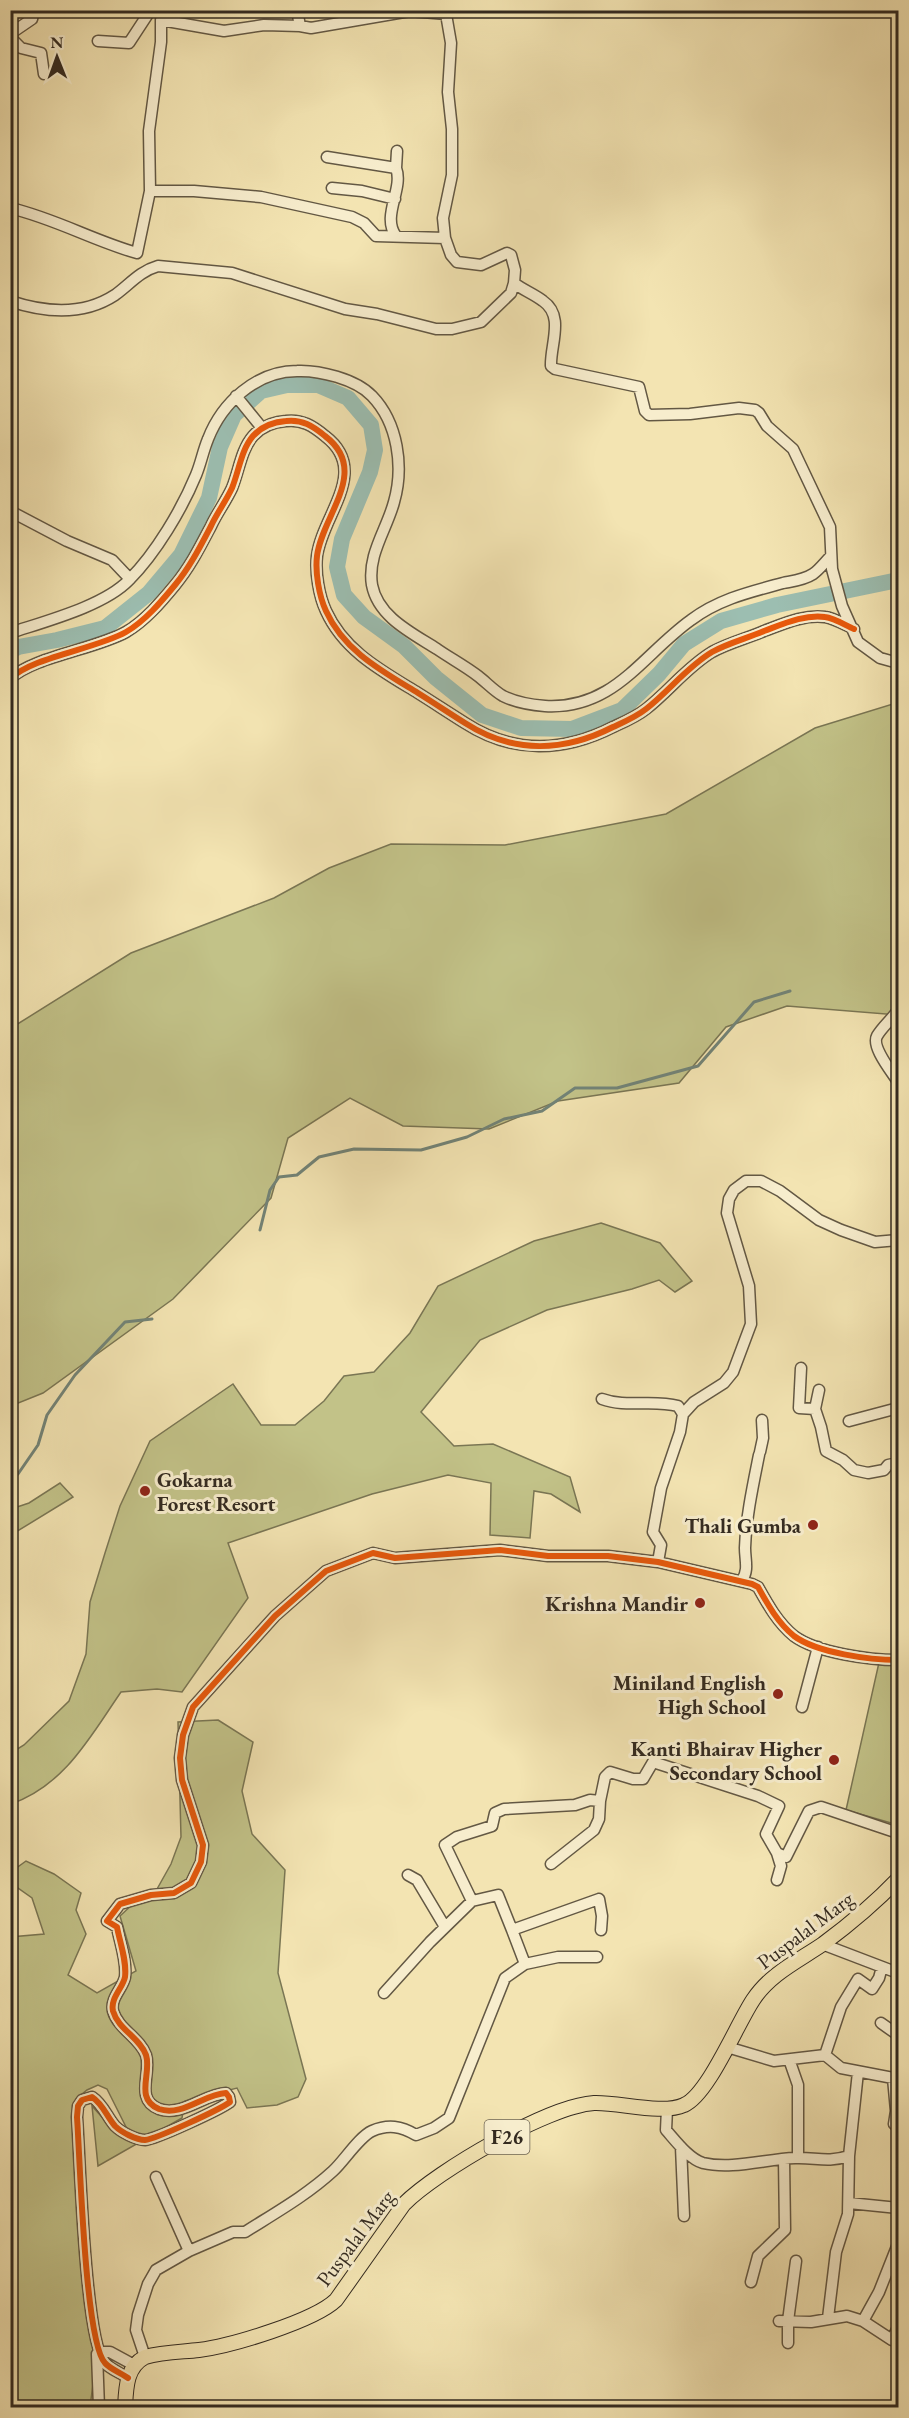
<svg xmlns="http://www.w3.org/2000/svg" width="909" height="2418" viewBox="0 0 909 2418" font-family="'EB Garamond',serif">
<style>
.green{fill:#c2c288;stroke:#7a7654;stroke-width:1.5}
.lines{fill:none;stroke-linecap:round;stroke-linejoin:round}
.stream{stroke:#728377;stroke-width:3}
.river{stroke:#9cbeb1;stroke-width:16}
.minor-casing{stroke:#635844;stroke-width:13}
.major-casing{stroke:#332a20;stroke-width:16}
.minor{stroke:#f7edcd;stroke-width:10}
.major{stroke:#f3e4b2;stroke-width:14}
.cycleway-casing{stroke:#f7edcd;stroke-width:10}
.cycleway{stroke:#e8590c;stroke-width:6}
.poi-dot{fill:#8f2418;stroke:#f7edcd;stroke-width:2}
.labels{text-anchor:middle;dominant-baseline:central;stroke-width:6;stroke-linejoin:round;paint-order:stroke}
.shield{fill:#f7edcd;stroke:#6e6454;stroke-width:1.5}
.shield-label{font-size:20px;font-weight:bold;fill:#332a20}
.poi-label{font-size:21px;font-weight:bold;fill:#332a20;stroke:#f7edcd;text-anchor:end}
.street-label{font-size:21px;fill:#332a20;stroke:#f7edcd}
</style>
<rect width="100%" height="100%" fill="#f3e4b2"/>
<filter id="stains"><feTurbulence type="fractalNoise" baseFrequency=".00333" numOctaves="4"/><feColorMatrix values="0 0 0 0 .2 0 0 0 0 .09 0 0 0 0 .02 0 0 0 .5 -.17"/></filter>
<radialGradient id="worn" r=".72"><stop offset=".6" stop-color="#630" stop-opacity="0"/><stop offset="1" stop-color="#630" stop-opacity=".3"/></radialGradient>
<path class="green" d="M896 703 898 704V1015L787 1006 726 1027 679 1083 558 1101 489 1129 403 1126 350 1098 288 1138 271 1198 173 1299 43 1393 11 1406 10 1026 16 1025 131 953 274 898 329 868 391 844 505 845 666 814 815 728Z
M601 1223 660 1243 692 1281 675 1292 659 1280 632 1289 547 1310 480 1340 421 1412 454 1446 493 1444 570 1477 580 1512 551 1494 534 1491 530 1538 490 1535 491 1483 448 1475 372 1494 228 1543 248 1598 182 1692 157 1689 121 1692C90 1737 65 1785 11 1804V1753L24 1745 69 1701 86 1654 90 1602 105 1553 120 1506 150 1441 233 1384 261 1425H295L324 1401 344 1376 374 1372 410 1333 438 1286 534 1241Z
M60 1483 73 1497 11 1535V1509L29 1503Z
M880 1658 898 1659V1825L846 1810Z
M218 1720 253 1742 242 1791 252 1834 285 1870 278 1973 306 2079 298 2097 277 2105 247 2108 237 2088 185 2101 182 2118 98 2166 92 2106 118 2135 127 2129 107 2089 98 2085 87 2090 76 2099 80 2175 98 2346 90 2407H11L10 1937 44 1934 32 1898 11 1883V1872L26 1861 54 1874 81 1893 76 1910 86 1934 68 1975 97 1993 136 1971 120 1916 135 1902 157 1889 171 1864 181 1837 178 1722Z"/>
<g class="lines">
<path class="stream" d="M260 1230 270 1190 279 1177 297 1175 319 1157 354 1149 421 1150 467 1137 504 1119 542 1111 575 1088H617L698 1066 754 1002 790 991
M10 1480 18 1474 38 1445 47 1415 75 1375 125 1322 152 1319"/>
<path class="river" d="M10 651 18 647 57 640 105 628 149 593 181 555 209 498 220 447 234 415 261 391 287 385H318L348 398 371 425 375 450 370 472 342 539 337 567 344 595 364 617 404 646 436 678 482 715 521 728 572 729 622 710 659 674 684 644 721 621 777 605 898 580"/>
<g class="minor-casing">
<path id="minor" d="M297 10 300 26 311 28 410 11 446 14 451 43 448 92 452 129V175L443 218 445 238 451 255 457 262 481 265 507 253 511 255 515 270 514 283C523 290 534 294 543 301 565 316 550 345 551 366L555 369 639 387 645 411 649 415 690 414 739 408 755 410 759 413 767 426 793 449 830 527 832 569 842 606 858 642 880 658 898 663
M10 34 32 19 34 10
M10 37 21 48 41 53 44 74
M98 41 129 43 148 14
M327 157 396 168C404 189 381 216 396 236
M396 168 397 151
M332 188 362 191 395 199
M150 191H194L261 197 352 217 364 223 376 236 445 238
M10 208C54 218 94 241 137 253L150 191 149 131 161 42V20L224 31 264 25 300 26
M10 301C46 313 83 316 115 295 129 285 140 271 158 266L232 273 345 309 377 314 436 329H452L481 322 511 293 514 283
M236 396 262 428
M10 511 67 541 112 560 130 579
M10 633C46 621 104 606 129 580 156 553 182 509 196 475 201 463 203 451 208 439 222 403 256 371 297 371 319 370 356 379 372 396 398 423 404 467 394 502 387 529 367 555 372 585 378 617 412 633 437 649 450 658 465 666 478 676 486 682 494 691 503 696 515 702 532 705 545 706 614 710 642 655 691 620 719 599 750 592 783 583 793 581 804 580 813 574 819 570 825 562 830 557
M10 679C32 657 96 649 126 632 145 621 161 602 175 585 190 567 200 547 211 526 217 513 226 501 232 488 239 471 241 450 253 436 261 427 273 422 286 421 302 419 313 426 325 436 371 471 322 515 317 556 315 572 319 596 326 611 344 651 382 671 418 693 434 703 449 713 465 723 513 754 564 752 613 727 624 722 636 717 646 709 669 691 687 667 712 652 728 643 748 638 764 631 783 624 805 614 825 617 834 618 845 625 854 629
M898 1010C892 1019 882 1027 877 1036 871 1047 892 1072 898 1082
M801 1368 799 1408 815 1409 821 1427 826 1451 843 1460 854 1470 868 1473 884 1470 888 1465 898 1463
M898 1369V1388
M602 1399C626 1408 653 1399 678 1406L683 1414 680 1432 661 1488 653 1532 661 1545 658 1562
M815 1409 819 1390
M683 1414 694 1402 724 1383 733 1372 751 1324 749 1286 727 1213 729 1199 734 1190 746 1181H761L780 1191 819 1220 841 1230 875 1242 898 1240
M849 1421 898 1408
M760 1452 763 1438 762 1420
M742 1580C749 1570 745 1560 745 1548 746 1517 753 1485 759 1455
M802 1707 818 1647
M777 1853 781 1866 777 1880
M551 1864 594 1830 599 1819 600 1801
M408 1875 417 1880 445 1927
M512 1930 525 1964 558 1957H597
M601 1930 602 1916 599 1899 512 1930 498 1895 472 1901 445 1845 457 1837 492 1826 495 1813 504 1809 575 1805 590 1800 600 1801 605 1777 610 1772 633 1779H643L653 1762 758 1796 779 1806 766 1834 777 1853 786 1857 809 1811 821 1807 898 1833
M822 1944 898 1973
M882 1967 879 1978 872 1989 858 1979 841 2007 825 2055 841 2068 893 2078 896 2111 894 2124 898 2127
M384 1993 430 1942 472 1901
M881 2023 898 2035
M727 2047 774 2061 825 2055
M790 2062 798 2085V2157
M667 2109 666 2130C675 2140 689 2159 703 2163 732 2170 766 2159 795 2158 815 2157 827 2163 849 2156
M681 2147 684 2216
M156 2177 189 2251
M849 2203 898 2208
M751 2282 758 2256 785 2230 784 2159
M828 2318 836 2252 848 2214 849 2156 858 2072
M779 2321 811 2322 847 2316 863 2321 879 2292 898 2244
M863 2321 892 2340 898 2327
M788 2343V2321L796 2261
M101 2352H110L134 2365
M97 2354 99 2408
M145 2357 136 2330 138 2315 148 2284 156 2270 189 2251 233 2232H245C275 2213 307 2195 333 2171 344 2161 359 2137 372 2131 388 2124 401 2126 416 2135L434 2128 449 2118 505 1978 525 1964
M128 2378C121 2373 110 2369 105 2363 85 2342 80 2158 77 2117L78 2106 82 2100 92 2097C103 2104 107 2117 115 2126 121 2132 136 2140 145 2140 156 2139 219 2110 230 2102L229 2097 226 2093C204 2094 182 2117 159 2109 134 2099 152 2073 146 2055 140 2038 118 2029 113 2011 110 1998 123 1988 125 1977 127 1961 120 1943 117 1927L107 1921 120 1904 151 1895 174 1893 191 1883 201 1862 203 1845 182 1780 180 1758 183 1735 193 1707 275 1616 326 1571 373 1553 395 1558 500 1550 548 1556H608L658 1562 752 1584 758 1587C768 1605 778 1623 794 1636 817 1653 870 1660 898 1660"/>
</g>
<g class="major-casing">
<path id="major" d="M125 2408C126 2388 126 2367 145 2357 163 2352 181 2352 199 2350 231 2346 314 2321 336 2300L404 2204C437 2171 548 2106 594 2103 619 2102 662 2115 684 2105 708 2095 737 2024 753 2000 770 1974 798 1961 823 1944 850 1924 875 1903 898 1879"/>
</g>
<use href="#minor" class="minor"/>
<use href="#major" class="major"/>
<g class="cycleway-casing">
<path id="cycleway" d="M10 679C32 657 96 649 126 632 145 621 161 602 175 585 190 567 200 547 211 526 217 513 226 501 232 488 239 471 241 450 253 436 261 427 273 422 286 421 302 419 313 426 325 436 371 471 322 515 317 556 315 572 319 596 326 611 344 651 382 671 418 693 434 703 449 713 465 723 513 754 564 752 613 727 624 722 636 717 646 709 669 691 687 667 712 652 728 643 748 638 764 631 783 624 805 614 825 617 834 618 845 625 854 629
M128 2378C121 2373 110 2369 105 2363 85 2342 80 2158 77 2117L78 2106 82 2100 92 2097C103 2104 107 2117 115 2126 121 2132 136 2140 145 2140 156 2139 219 2110 230 2102L229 2097 226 2093C204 2094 182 2117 159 2109 134 2099 152 2073 146 2055 140 2038 118 2029 113 2011 110 1998 123 1988 125 1977 127 1961 120 1943 117 1927L107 1921 120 1904 151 1895 174 1893 191 1883 201 1862 203 1845 182 1780 180 1758 183 1735 193 1707 275 1616 326 1571 373 1553 395 1558 500 1550 548 1556H608L658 1562 752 1584 758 1587C768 1605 778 1623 794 1636 817 1653 870 1660 898 1660"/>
</g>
<use href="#cycleway" class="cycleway"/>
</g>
<g class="poi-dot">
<circle cx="145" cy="1491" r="6"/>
<circle cx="813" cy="1525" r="6"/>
<circle cx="700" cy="1603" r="6"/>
<circle cx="778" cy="1694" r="6"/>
<circle cx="834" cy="1760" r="6"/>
</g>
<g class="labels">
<rect class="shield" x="484.5" y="2120" width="45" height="34" rx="4.5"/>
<g class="shield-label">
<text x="507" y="2137">F26</text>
</g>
<g class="poi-label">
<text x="157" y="1479" text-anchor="start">Gokarna<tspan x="157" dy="24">Forest Resort</tspan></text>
<text x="801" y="1525">Thali Gumba</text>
<text x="688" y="1603">Krishna Mandir</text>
<text x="766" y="1682">Miniland English<tspan x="766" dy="24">High School</tspan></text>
<text x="822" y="1748">Kanti Bhairav Higher<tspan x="822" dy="24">Secondary School</tspan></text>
</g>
<g class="street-label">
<text transform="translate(805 1930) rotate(-37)">Puspalal Marg</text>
<text transform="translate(355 2238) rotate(-53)">Puspalal Marg</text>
</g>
</g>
<rect width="909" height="2418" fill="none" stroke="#f3e4b2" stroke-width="36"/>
<rect x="12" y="12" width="885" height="2394" fill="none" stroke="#332a20" stroke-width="3"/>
<rect x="18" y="18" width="873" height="2382" fill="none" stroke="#332a20" stroke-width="1.5"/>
<g transform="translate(57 57) rotate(359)" stroke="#f7edcd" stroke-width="4.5" paint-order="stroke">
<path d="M0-4.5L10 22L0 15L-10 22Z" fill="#332a20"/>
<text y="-9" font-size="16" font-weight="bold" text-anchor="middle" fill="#332a20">N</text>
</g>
<rect width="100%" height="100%" filter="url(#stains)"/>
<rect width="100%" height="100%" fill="url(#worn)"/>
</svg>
